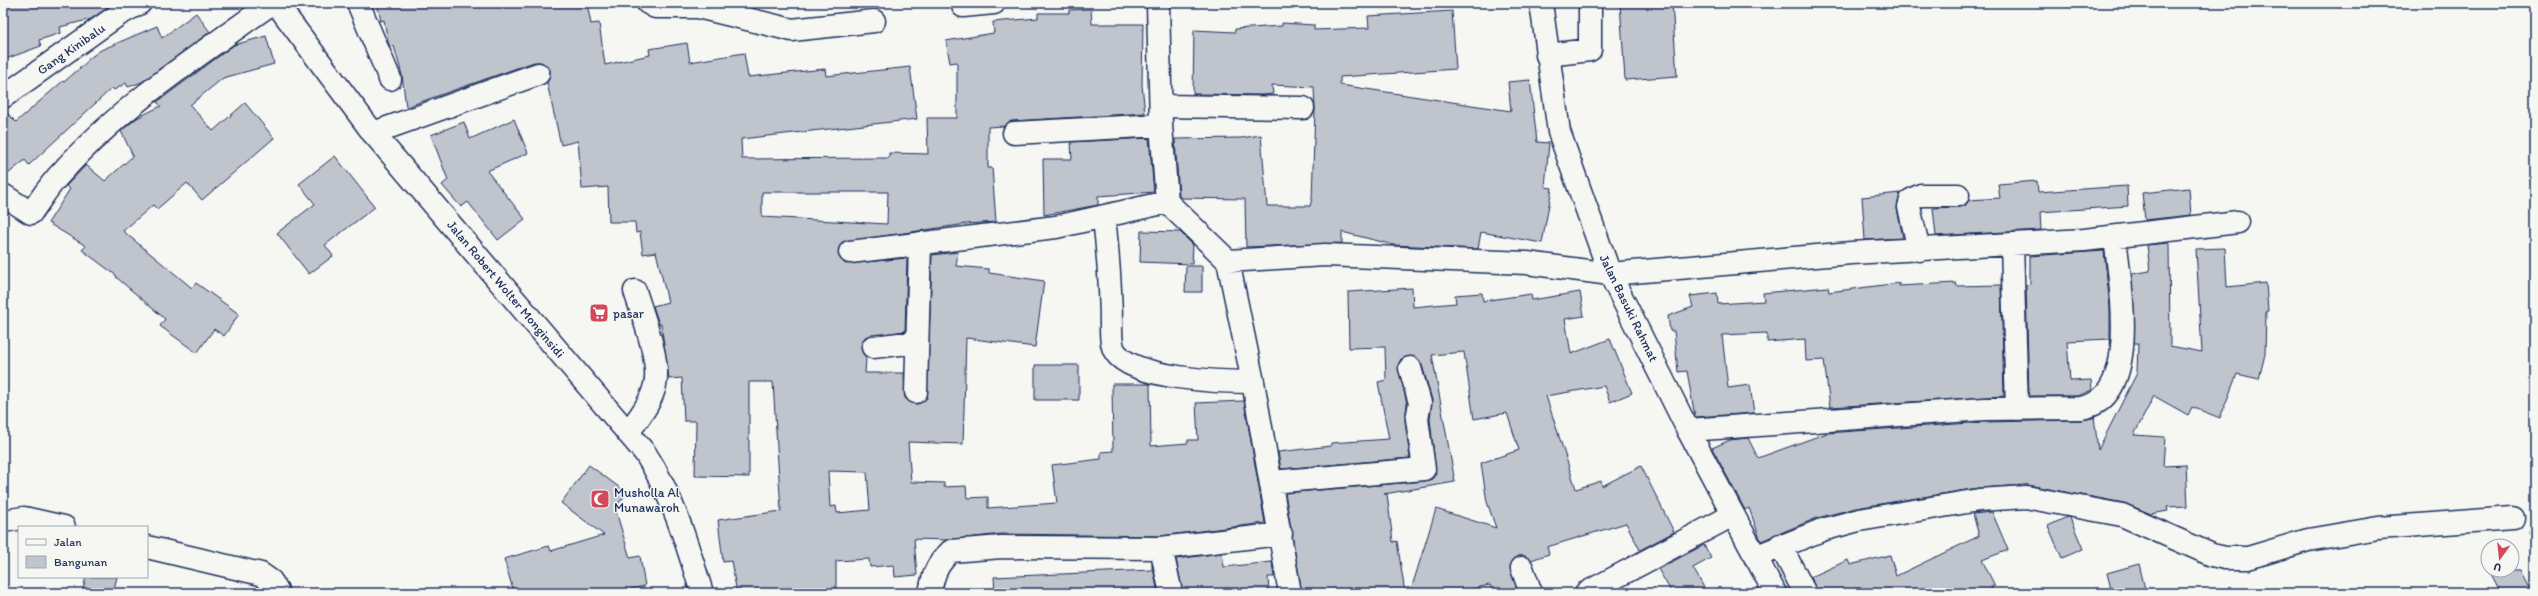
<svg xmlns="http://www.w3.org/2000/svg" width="2538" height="596" viewBox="0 0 2538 596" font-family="Itim,sans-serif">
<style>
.building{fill:#c0c4cd;stroke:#1b2f5e;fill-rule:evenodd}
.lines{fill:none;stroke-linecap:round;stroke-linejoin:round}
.minor-casing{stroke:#1b2f5e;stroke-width:25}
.major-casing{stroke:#1b2f5e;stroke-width:25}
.highway-casing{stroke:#1b2f5e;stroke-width:25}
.path{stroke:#1b2f5e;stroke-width:2.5;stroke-dasharray:1 3;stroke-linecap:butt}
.minor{stroke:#f6f6f2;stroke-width:22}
.major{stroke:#f6f6f2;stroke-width:22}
.highway{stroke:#f6f6f2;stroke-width:22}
.labels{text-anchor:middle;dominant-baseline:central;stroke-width:3;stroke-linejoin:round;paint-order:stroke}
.street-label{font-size:13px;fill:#1b2f5e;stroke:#f6f6f2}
.poi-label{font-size:13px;fill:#1b2f5e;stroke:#f6f6f2;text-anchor:start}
</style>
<rect width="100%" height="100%" fill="#f6f6f2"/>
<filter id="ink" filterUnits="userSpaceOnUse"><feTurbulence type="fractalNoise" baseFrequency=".025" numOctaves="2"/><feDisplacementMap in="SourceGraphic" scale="8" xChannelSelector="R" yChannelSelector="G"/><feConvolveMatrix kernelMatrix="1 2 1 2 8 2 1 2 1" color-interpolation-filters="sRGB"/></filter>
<g filter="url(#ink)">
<path class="building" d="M3 3H114L91 19 60 27 61 33 39 40 41 46 3 60Z
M377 3H587L591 24 599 23 605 65 650 55 649 49 687 43 690 62 744 53 748 77 825 69 826 76 910 67 917 119 741 139 742 159 889 158V153L928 154 927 118H957V62L950 63 946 41 994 33 993 22 1038 18V13H1069V10L1091 9 1092 24H1143L1142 85 1145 113 1013 121 1004 126 988 127V168H992L996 222 966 224 842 242 838 254 845 264 907 258 905 331 865 337 861 348 866 357 865 373H904L905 398 916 404 927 398 932 255 958 252 956 266 989 269V273L1044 281 1035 347 966 338 963 444 908 442 911 482 944 483V487L966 486 967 498 988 497V508L1057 503 1052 465 1101 459V452L1113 451 1112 384H1150L1151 446 1188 443V440H1198L1196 403 1244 401 1265 523 1160 536 1002 534 947 540 914 539 917 575 895 577 894 565 870 567 869 559 836 561V593H737L731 561 723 562 718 520 781 511 773 382H749V477L695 476 696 421H684L682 378 669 379 661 324H659L653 306 668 302 656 252 643 254 640 232 636 233 635 222H609L608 187 582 189 578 141 561 145 547 83 550 77V69L541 62H534L406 107 402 75 394 46 390 47 388 42 384 20 381 21ZM762 192H888L887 224 762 217ZM828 471 867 472 870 510 837 513 836 506 830 507Z
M1620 3H1672L1677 76 1625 80Z
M1452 11 1456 69 1340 77V85L1511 111 1508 82 1530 80 1537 142 1549 143 1545 187 1552 188 1542 243 1481 232 1478 249 1394 245 1342 232V243L1246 247 1245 199 1181 198 1179 196 1175 139 1241 138 1261 135 1267 206H1310L1312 199 1315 109 1314 87 1272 85 1273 94 1263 95 1193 94 1194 30 1235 32V29L1282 26V23L1314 25V30L1369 28 1368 16Z
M196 13 210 32 142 82 128 87 126 83 114 90 112 88 29 165 25 160 3 178V109L16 122 63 81 64 82 88 61 87 60 101 50 157 26 162 38Z
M266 36 274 64 223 78 190 105 213 131 245 103 274 138 202 200 187 183 157 209 153 205 123 231 192 288 196 283 239 314 224 336 214 329 197 353 160 326 165 319 116 277 117 276 82 250 86 246 48 223 70 189 66 186 86 165 105 181 133 156 121 131 137 118 161 106 157 102 234 45Z
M514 119 528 153 487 171 525 219 498 240 468 202 461 207 442 185 448 180 431 135 464 122 470 139Z
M1149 138 1154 192 1098 196V205L1044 215 1043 159H1072L1071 142Z
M335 156 375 207 325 245 333 256 309 274 277 233 315 204 299 184Z
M2037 181 2038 192 2127 186 2128 206 2040 212 2041 230 1936 236 1933 208 1958 207 1965 206 1969 200 2000 198 1998 184Z
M2189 188 2191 215 2145 220 2142 193Z
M1900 193 1897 209 1903 238 1865 240 1862 197Z
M1141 231 1180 232 1193 245 1192 264 1140 262Z
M2169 243 2170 346 2202 352 2196 249 2225 248 2227 287 2266 283 2268 311H2266L2265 354 2259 379 2237 374 2220 418 2192 407 2188 415 2154 396 2134 435 2165 437 2163 466 2186 465 2188 506 2167 507 2168 511 2151 514 2124 503 2028 485 1978 488 1856 508 1817 518 1761 541 1749 508 1745 510 1712 448 1730 440 1748 438 1758 458 1827 433 1985 422 2081 420 2094 416 2098 450 2137 373 2138 343H2134L2132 274 2150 271 2147 245Z
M2104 251 2110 308V339L2067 341 2070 381 2091 380 2092 390 2078 396H2029L2026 285 2030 284V256Z
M1186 266H1202V292H1185Z
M1899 283V286L1956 283 1957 286 2001 285 2004 396 1830 407 1824 360 1806 361 1805 339 1767 342V333L1722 335 1728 388 1750 385 1754 413 1695 417 1687 371 1678 372 1674 331H1670L1668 316 1693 307 1690 296 1717 293 1718 304 1764 301 1763 293 1828 287 1829 292Z
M1412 288 1413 307 1456 303 1455 295 1482 293 1483 301 1531 294 1532 300 1580 292 1584 316 1565 319 1571 354 1610 339 1632 393 1610 402 1604 386 1546 396 1576 489 1601 481 1602 486 1641 466 1674 532 1640 550 1626 523 1547 547 1549 554 1531 560 1525 556H1517L1510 566 1518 593H1493L1490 585 1452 593H1410L1436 509 1496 528 1487 502 1481 463 1519 450 1507 413 1474 419 1464 352 1432 355 1455 482 1384 494H1387L1393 542 1397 541 1405 593H1302L1285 493 1425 481 1432 479 1436 474 1430 419 1432 400 1422 365 1413 356 1401 359 1398 365 1407 404 1405 421 1410 458 1281 469 1278 452 1331 446V443L1389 439 1378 382 1386 380 1385 347 1349 348 1348 292Z
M1035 365H1079V400H1035Z
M589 465 627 493 615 508 630 558 640 556 645 586 631 589 632 593H514L504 559 549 546 551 551 604 535 561 503Z
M1992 512 2008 550 1982 560 1995 586 1991 587 1993 593H1817L1811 577 1848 560 1850 565 1890 555 1896 576 1979 536 1973 514Z
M2067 517 2070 518 2083 549 2062 558 2048 526Z
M1704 545 1711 558 1693 568 1707 593H1672L1658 569Z
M1222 553 1224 567 1272 562 1274 577H1268L1269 592 1183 593 1176 559Z
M1152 563 1158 593H995L994 577 1152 570Z
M2139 564 2146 593H2112L2107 573Z
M2489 570H2521L2533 593H2501Z
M86 577H117L113 593H82Z"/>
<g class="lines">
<g class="minor-casing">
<path id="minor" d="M358 3 390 79
M648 3 655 7H698L792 30 874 21
M1158 3 1161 125 1167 202 1228 261 1253 382 1290 593
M963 6 994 3
M1547 55 1590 50V3
M3 97 118 15 140 3
M1162 106 1303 108
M373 133 538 74
M1014 133 1161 125
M3 195 31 213C41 199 50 184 62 172 122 105 199 55 272 3
M1104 217C1108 254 1111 289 1111 326 1111 334 1111 347 1116 353 1135 379 1222 382 1253 382
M2012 244 2017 409
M1919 250 1909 207 1911 200 1921 195H1958
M850 252 1056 227 1167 202
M1228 261 1325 255 1527 263 1610 274 1851 253 2084 240 2238 222
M873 347 917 342
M916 392 920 243
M1688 430 1984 409 2081 408C2143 399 2119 279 2115 237
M628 433C639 417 651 403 655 385 661 362 642 314 635 291
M1271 482 1424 469 1417 419 1420 403 1410 368
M3 521 24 518 64 527
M1780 545 1805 593
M147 547 261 574 271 581 277 590V593
M1161 548 1171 593
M1755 557 1822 530 1859 520 1979 500 2026 497 2122 515 2212 555 2225 558H2248L2308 540 2378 528 2513 518
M1522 568 1531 593
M930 593C933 574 937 564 951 551L1002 547 1161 548 1281 534
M1586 593 1733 515"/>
</g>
<g class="major-casing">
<path id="major" d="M1541 3 1559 132 1610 274 1688 430 1775 593"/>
</g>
<g class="highway-casing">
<path id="highway" d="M276 3 373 133 645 453C673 496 687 544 702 593"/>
</g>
<path class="path" d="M2528 531 2535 539"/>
<use href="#minor" class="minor"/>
<use href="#major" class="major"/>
<use href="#highway" class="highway"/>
</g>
</g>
<defs>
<g id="supermarket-square" transform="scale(1)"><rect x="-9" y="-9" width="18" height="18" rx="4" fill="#d1495b" stroke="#f6f6f2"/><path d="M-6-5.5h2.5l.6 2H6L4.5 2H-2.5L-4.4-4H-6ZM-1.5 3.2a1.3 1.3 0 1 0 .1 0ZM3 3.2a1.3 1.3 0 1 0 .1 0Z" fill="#fff"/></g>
<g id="mosque-square" transform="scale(1)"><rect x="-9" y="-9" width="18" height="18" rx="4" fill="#d1495b" stroke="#f6f6f2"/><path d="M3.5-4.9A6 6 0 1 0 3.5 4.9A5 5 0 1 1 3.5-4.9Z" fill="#fff"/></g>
</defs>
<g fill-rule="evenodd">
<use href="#supermarket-square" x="599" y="313"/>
<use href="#mosque-square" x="600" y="499"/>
</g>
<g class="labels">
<g class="street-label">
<text transform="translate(71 49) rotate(-35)">Gang Kinibalu</text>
<text transform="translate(506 289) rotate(50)">Jalan Robert Wolter Monginsidi</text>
<text transform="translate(1629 308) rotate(64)">Jalan Basuki Rahmat</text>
</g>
<g class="poi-label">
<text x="613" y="313">pasar</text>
<text x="614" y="492">Musholla Al<tspan x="614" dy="15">Munawaroh</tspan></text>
</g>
</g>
<rect width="2538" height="596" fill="none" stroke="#f6f6f2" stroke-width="16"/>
<rect x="8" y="8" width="2522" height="580" fill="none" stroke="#1b2f5e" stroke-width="1.5" filter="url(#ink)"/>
<rect x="18" y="526" width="130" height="52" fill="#f6f6f2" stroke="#9ea6b7"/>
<rect x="26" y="539" width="20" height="6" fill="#f6f6f2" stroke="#9ea6b7"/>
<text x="54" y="546" font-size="12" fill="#1b2f5e">Jalan</text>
<rect x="26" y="556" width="20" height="12" fill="#c0c4cd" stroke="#9ea6b7"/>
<text x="54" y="566" font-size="12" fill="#1b2f5e">Bangunan</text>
<g transform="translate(2500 558) rotate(195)"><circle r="19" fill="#f6f6f2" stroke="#9ea6b7"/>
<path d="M0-3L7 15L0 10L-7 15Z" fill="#d1495b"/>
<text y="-6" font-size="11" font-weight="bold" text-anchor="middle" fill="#1b2f5e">U</text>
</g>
</svg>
